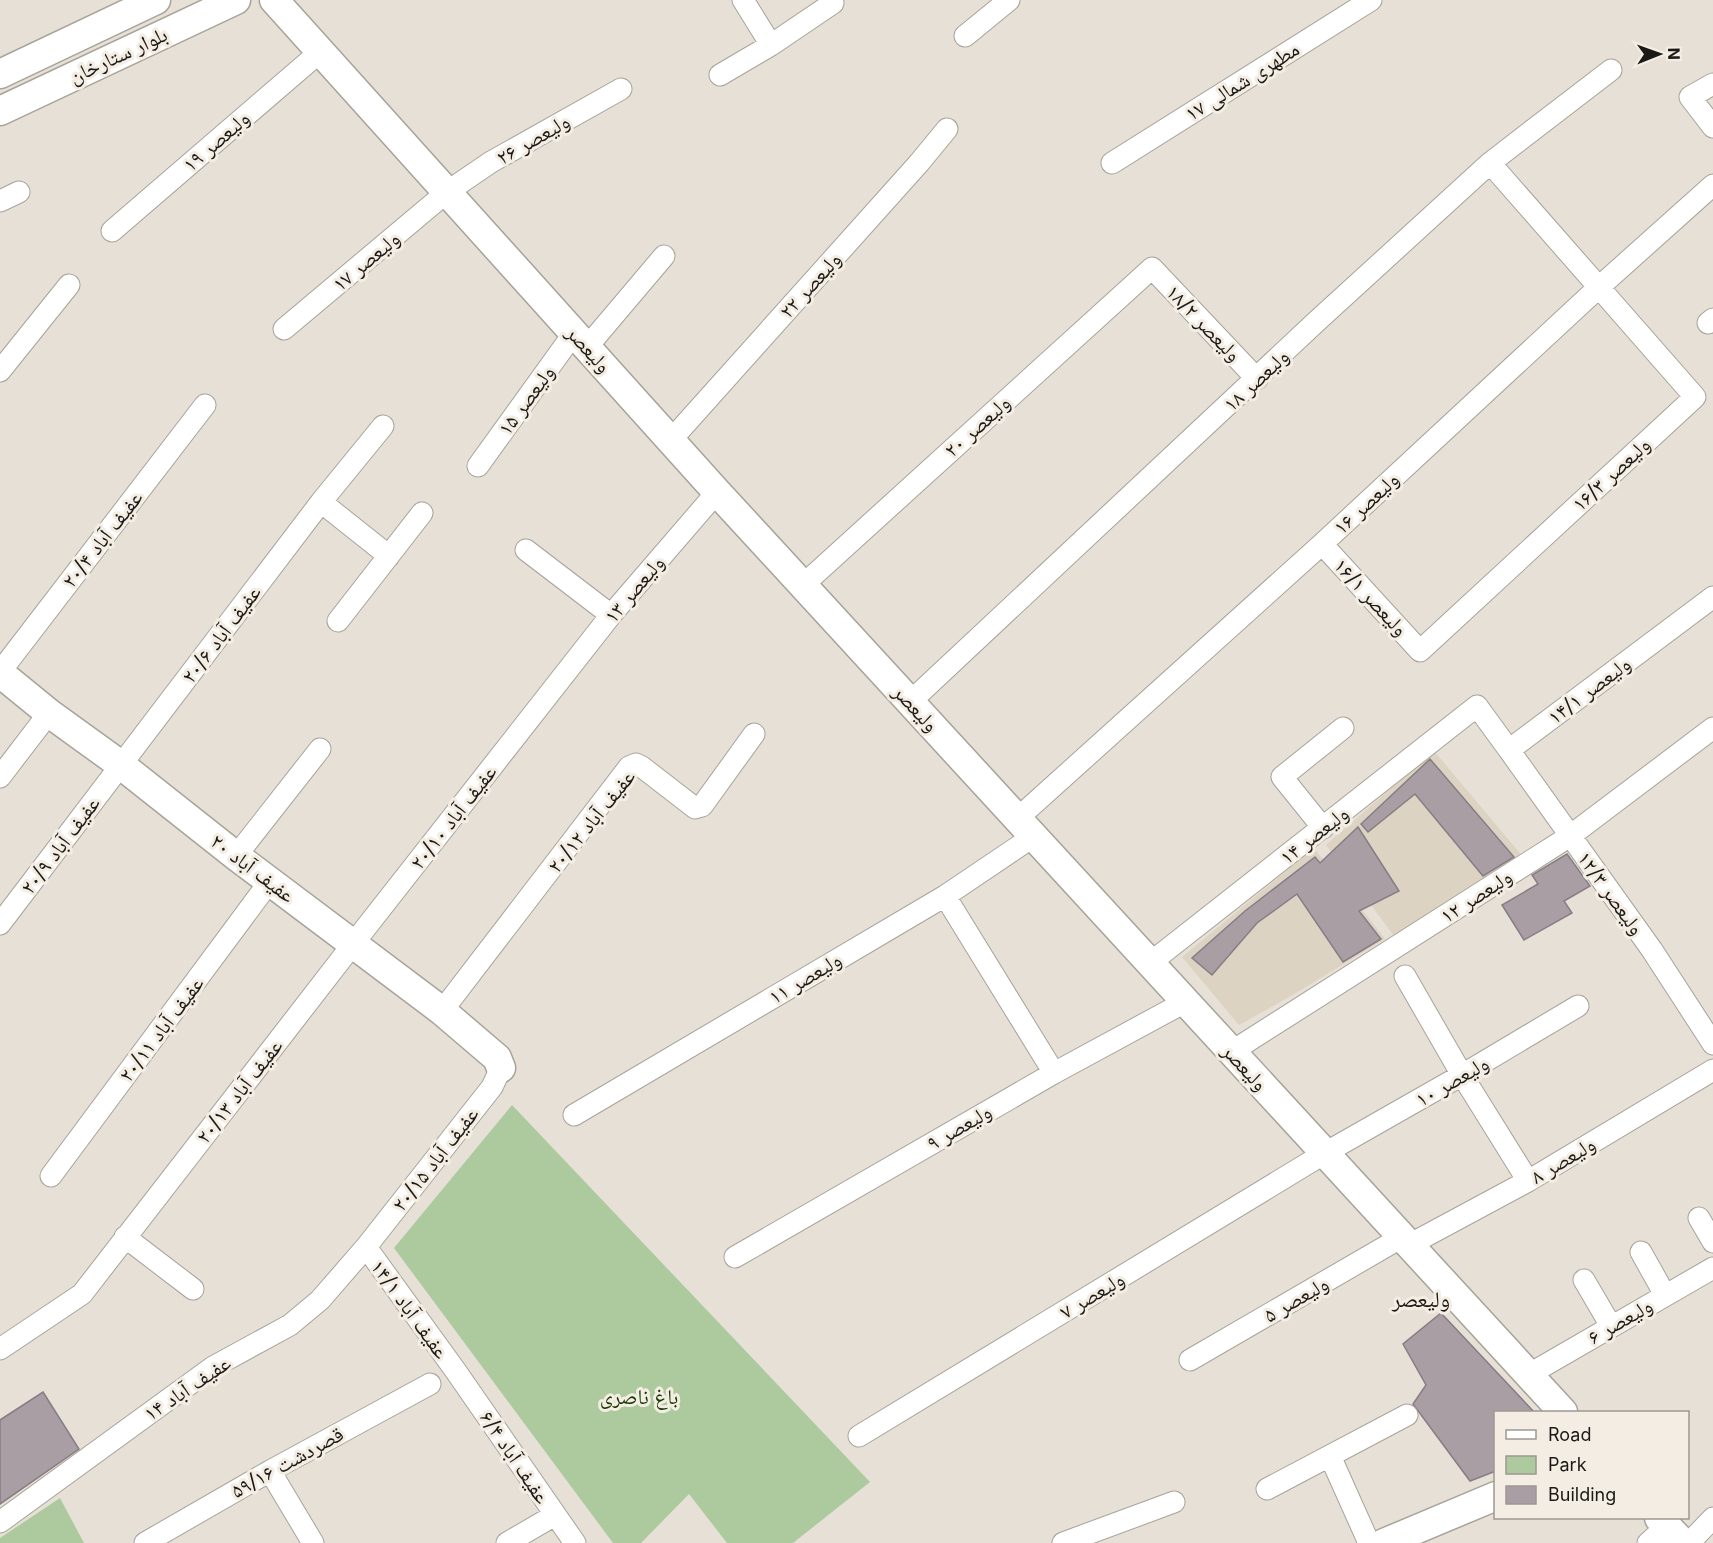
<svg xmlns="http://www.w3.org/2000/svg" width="1713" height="1543" viewBox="0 0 1713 1543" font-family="Inter,'Noto Naskh Arabic',sans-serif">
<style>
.built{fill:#ddd3c2}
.green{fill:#acca9d}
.building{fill:#a89ea4;stroke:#877d84;stroke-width:1.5}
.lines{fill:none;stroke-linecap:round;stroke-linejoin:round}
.street-casing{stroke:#a8a399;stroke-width:23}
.secondary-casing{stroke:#a8a399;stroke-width:31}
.street{stroke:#fff;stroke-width:21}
.secondary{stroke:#fff;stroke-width:28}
.labels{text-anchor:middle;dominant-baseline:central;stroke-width:6;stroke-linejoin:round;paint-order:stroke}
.street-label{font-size:21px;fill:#1b1916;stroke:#f4ede3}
.park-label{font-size:21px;fill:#193901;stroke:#f4ede3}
.neighbourhood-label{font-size:22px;fill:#1b1916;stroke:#f4ede3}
</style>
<rect width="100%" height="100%" fill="#e6e0d6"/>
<path class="built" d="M1434 751 1525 859 1394 936 1326 845Z
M1314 848 1385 939 1291 996 1239 1025 1182 957Z"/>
<path class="green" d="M512 1105 870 1482 793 1543H727L689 1494 641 1543H613L394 1248Z
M60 1498 84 1543H0V1538Z"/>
<path class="building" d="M1430 759 1514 857 1483 876 1415 794 1368 832 1361 824Z
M1358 827 1399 891 1359 911 1381 939 1343 962 1297 894 1257 923 1212 975 1192 958 1245 911 1315 857 1320 863Z
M1567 854 1590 886 1564 901 1572 913 1524 940 1502 905 1538 884 1532 875Z
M1441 1313 1535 1413H1496V1471L1470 1481 1413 1404 1426 1385 1403 1344Z
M43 1392 79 1449 0 1504V1420Z"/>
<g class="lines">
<g class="street-casing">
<path id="street" d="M743 0 771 45
M965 36 1009 0
M720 75 771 45 833 3
M1713 84 1690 97 1713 127
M1112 163 1371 0
M0 201 19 192
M112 231 321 51
M1708 323 1713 319
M284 329 447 192 491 162 621 89
M587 347 664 256
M0 371 69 285
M671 440 919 163 947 129
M478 466 574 333
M321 502 389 556
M1322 544 1420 651 1695 397 1490 163
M526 550 611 615
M803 585 1152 268 1257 379
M338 621 422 513
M0 672 205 405
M910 702 1317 321 1490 163 1611 70
M1509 750 1652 950 1713 1044
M0 777 49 713
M1018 818 1322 544 1598 288 1713 185
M1323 828 1282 777 1343 728
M236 856 320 749
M945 896 1054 1073
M0 924 321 502 383 426
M1150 963 1477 706 1509 750 1713 597
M1405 976 1462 1075 1528 1181
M442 1011 629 767 636 764 642 767 695 808 702 806 754 734
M1231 1052 1570 836 1713 728
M574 1115 945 896 1034 836
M51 1176 270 881
M1699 1218 1713 1242
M125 1237 193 1289
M1409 1245 1528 1181 1713 1070
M366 1247 455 1370 575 1543
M1641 1252 1665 1295
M735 1257 1054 1073 1185 1002
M1584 1280 1611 1326
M0 1349 82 1294 353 944 611 615 717 492
M1190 1360 1402 1237
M1528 1375 1713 1268
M859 1436 1325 1153 1462 1075 1578 1006
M1330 1456 1369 1543
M270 1471 313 1543
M1267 1489 1407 1415
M0 1522 213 1367 290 1325 320 1300 366 1247 492 1087 501 1068
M145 1543 270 1471 430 1384
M507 1543 555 1515
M1063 1543 1174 1502
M1648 1543 1667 1526
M1689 1543 1713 1518"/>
</g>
<g class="secondary-casing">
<path id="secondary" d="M274 0 717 492 1563 1412
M0 74 156 0
M0 111 236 0
M0 673 49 713 121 765 236 856 442 1011 497 1058 501 1068
M1659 1518 1683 1543
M1384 1543 1496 1496"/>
</g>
<use href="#street" class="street"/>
<use href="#secondary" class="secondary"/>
</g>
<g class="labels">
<g class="street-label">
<text transform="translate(118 55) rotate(-25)">بلوار ستارخان</text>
<text transform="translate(1242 81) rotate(-32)">۱۷ مطهری شمالی</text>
<text transform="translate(533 139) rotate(-30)">۲۶ ولیعصر</text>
<text transform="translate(216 141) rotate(-41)">۱۹ ولیعصر</text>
<text transform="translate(366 261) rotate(-40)">۱۷ ولیعصر</text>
<text transform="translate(810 285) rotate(-48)">۲۲ ولیعصر</text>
<text transform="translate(1204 323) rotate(46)">۱۸/۲ ولیعصر</text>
<text transform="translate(589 349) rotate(48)">ولیعصر</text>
<text transform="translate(1256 380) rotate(-43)">۱۸ ولیعصر</text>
<text transform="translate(526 400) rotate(-54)">۱۵ ولیعصر</text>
<text transform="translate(977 426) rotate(-42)">۲۰ ولیعصر</text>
<text transform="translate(1611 474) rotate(-43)">۱۶/۳ ولیعصر</text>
<text transform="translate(1366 503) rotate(-43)">۱۶ ولیعصر</text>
<text transform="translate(102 539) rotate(-52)">عفیف آباد ۲۰/۴</text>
<text transform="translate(634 589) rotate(-50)">۱۳ ولیعصر</text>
<text transform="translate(1371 597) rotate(47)">۱۶/۱ ولیعصر</text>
<text transform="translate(221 634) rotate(-53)">عفیف آباد ۲۰/۶</text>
<text transform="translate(1589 690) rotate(-37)">۱۴/۱ ولیعصر</text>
<text transform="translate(916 708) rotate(47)">ولیعصر</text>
<text transform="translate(453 817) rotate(-52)">عفیف آباد ۲۰/۱۰</text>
<text transform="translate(591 821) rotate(-51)">عفیف آباد ۲۰/۱۲</text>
<text transform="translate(1314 835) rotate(-38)">۱۴ ولیعصر</text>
<text transform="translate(60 845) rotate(-53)">عفیف آباد ۲۰/۹</text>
<text transform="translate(253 868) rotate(37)">عفیف آباد ۲۰</text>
<text transform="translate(1611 893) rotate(54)">۱۲/۳ ولیعصر</text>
<text transform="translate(1476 896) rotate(-33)">۱۲ ولیعصر</text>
<text transform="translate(805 978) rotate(-31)">۱۱ ولیعصر</text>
<text transform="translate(161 1029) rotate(-53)">عفیف آباد ۲۰/۱۱</text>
<text transform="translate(1245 1067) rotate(47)">ولیعصر</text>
<text transform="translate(1452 1081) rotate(-30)">۱۰ ولیعصر</text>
<text transform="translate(239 1091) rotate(-52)">عفیف آباد ۲۰/۱۳</text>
<text transform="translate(959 1127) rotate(-30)">۹ ولیعصر</text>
<text transform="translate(435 1159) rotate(-52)">عفیف آباد ۲۰/۱۵</text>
<text transform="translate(1563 1160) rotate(-31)">۸ ولیعصر</text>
<text transform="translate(1092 1295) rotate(-31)">۷ ولیعصر</text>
<text transform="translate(1296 1299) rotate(-30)">۵ ولیعصر</text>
<text transform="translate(410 1309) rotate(54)">عفیف آباد ۱۴/۱</text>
<text transform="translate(1620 1321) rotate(-30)">۶ ولیعصر</text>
<text transform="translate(187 1388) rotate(-34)">عفیف آباد ۱۴</text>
<text transform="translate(515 1457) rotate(56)">عفیف آباد ۶/۴</text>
<text transform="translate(287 1462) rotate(-29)">۵۹/۱۶ قصردشت</text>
</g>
<g class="park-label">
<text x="639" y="1396">باغ ناصری</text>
</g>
<g class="neighbourhood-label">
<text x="1421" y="1299">ولیعصر</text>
</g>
</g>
<rect x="1494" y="1411" width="195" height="108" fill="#f4ede3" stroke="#9d9891" stroke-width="1.5"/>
<rect x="1506" y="1430" width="30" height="9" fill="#ffffff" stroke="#9d9891" stroke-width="1.5"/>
<text x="1548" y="1441" font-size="18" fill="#1b1916">Road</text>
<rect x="1506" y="1456" width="30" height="18" fill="#acca9d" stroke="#9d9891" stroke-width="1.5"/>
<text x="1548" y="1471" font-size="18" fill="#1b1916">Park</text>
<rect x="1506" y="1486" width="30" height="18" fill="#a89ea4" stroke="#9d9891" stroke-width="1.5"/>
<text x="1548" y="1501" font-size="18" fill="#1b1916">Building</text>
<g transform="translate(1659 54) rotate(89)" stroke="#f4ede3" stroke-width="4.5" paint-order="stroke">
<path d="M0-4.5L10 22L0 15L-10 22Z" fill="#1b1916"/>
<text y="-9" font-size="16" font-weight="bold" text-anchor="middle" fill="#1b1916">N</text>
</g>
</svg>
